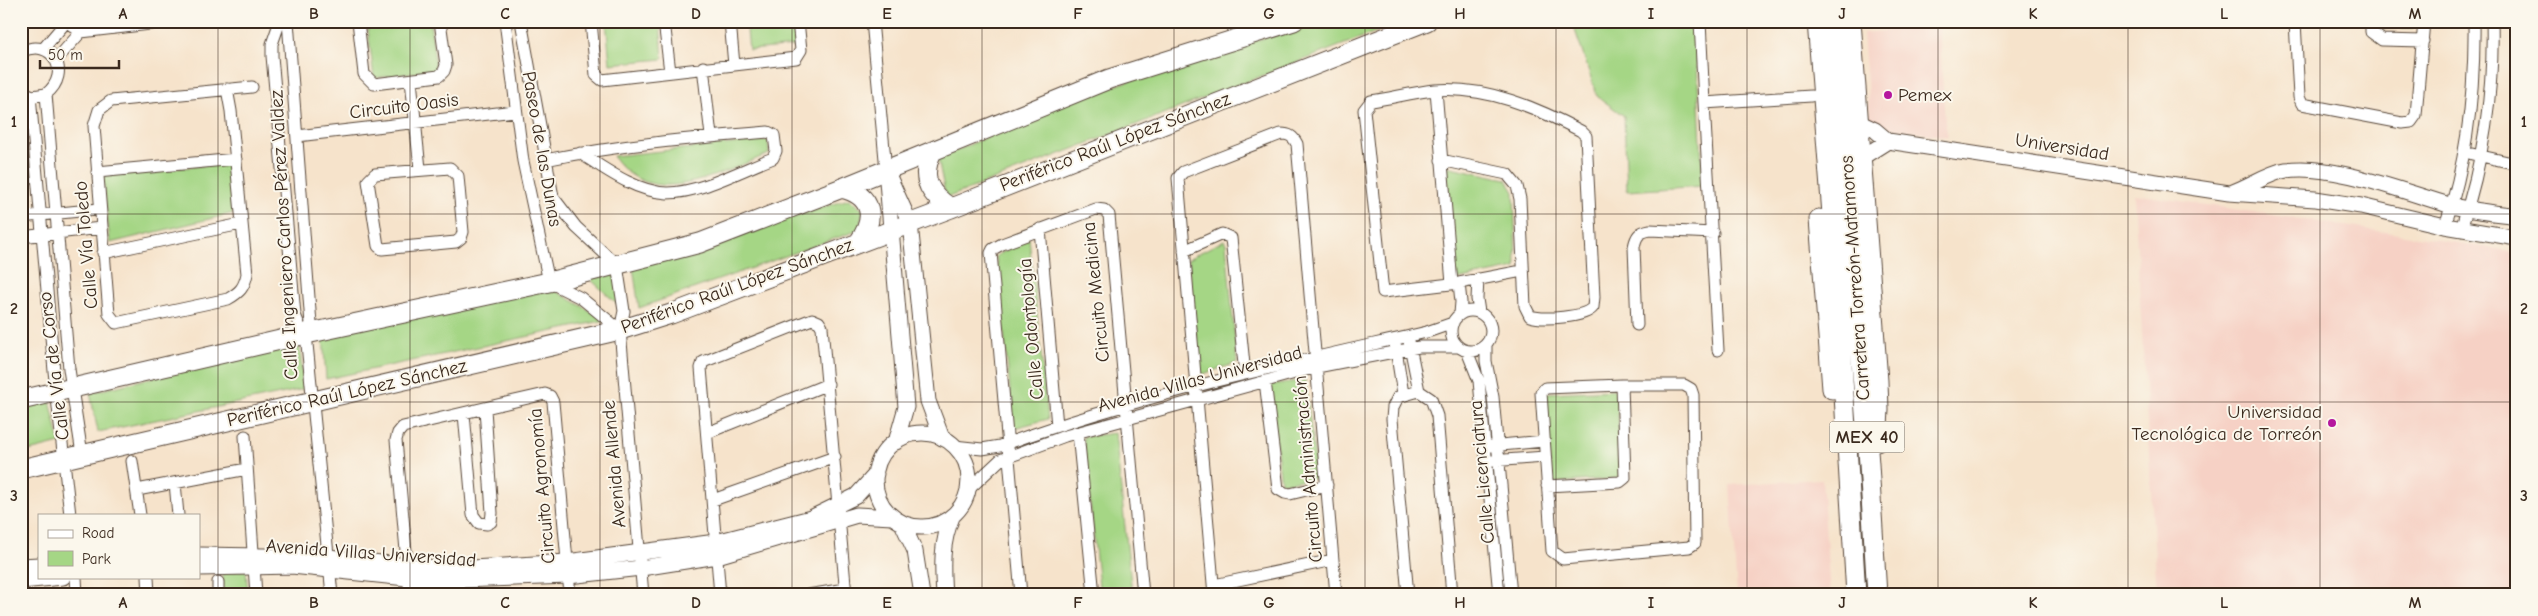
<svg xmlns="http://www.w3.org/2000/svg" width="2538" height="616" viewBox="0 0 2538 616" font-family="'Comic Neue',sans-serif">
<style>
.built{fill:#f6d1c5}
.green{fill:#a5d685;stroke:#708052}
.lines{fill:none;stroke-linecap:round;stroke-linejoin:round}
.minor-casing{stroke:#574638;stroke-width:13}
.tertiary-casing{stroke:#574638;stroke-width:17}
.primary-casing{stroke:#574638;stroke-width:21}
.trunk-casing{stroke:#574638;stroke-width:21}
.minor{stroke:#fff;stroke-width:11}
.tertiary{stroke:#fff;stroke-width:15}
.primary{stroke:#fff;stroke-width:19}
.trunk{stroke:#fff;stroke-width:19}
.grid{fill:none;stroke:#3b2a1e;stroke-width:1;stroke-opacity:0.55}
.poi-dot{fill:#b5179e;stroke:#fbf7ec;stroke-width:2}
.labels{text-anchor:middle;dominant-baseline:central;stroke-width:4;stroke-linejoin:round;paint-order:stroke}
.shield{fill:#fbf7ec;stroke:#75685c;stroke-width:1}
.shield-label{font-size:18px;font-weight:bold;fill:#3b2a1e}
.poi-label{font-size:19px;fill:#3b2a1e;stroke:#fbf7ec;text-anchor:start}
.street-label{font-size:19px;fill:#3b2a1e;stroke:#fbf7ec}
.neatline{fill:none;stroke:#3b2a1e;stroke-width:2}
.grid-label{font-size:16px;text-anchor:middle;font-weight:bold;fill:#3b2a1e}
</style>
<rect width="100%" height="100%" fill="#fbf7ec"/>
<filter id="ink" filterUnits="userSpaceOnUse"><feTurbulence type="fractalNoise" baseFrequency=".02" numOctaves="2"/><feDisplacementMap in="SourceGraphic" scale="10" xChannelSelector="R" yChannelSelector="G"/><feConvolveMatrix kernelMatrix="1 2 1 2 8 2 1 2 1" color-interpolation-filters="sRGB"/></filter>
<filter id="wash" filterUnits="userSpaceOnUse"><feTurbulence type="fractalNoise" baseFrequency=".0096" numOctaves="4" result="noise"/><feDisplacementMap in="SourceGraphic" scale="20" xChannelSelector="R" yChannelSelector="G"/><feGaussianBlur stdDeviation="1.12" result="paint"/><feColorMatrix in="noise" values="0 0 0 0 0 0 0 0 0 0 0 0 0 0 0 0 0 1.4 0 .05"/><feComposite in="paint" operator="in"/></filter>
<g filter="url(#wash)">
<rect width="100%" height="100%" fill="#f6e3cb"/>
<path class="built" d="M1939 26 1945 123 1948 137 1891 128 1870 119 1863 33Z
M2134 194 2517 252V595H2157Z
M1822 479 1830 595H1737L1730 485Z"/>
<path class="green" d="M367 21H430L436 70 374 78Z
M606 21H660L663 59 610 64Z
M746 21H793L796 46 749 50Z
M1325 21H1404L946 198 938 159 1051 108 1198 57Z
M1572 21H1695L1703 186 1627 191 1624 116 1597 96Z
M2380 21H2413V28H2380Z
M768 140 769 154C720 172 652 213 613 156Z
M229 163 234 213 110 243 103 176Z
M1446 166 1506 179 1514 192 1516 268 1456 280Z
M849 199 863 210 859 230 639 308 633 267Z
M1029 238 1048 419 1014 428 996 256Z
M1224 240 1226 244 1237 363 1200 375 1188 259Z
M620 274 626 312 589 278Z
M547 286 606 320 326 379 323 336Z
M299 341 304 389 98 432 90 393Z
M1305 380 1317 478 1281 483 1269 385Z
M1617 390 1621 478 1551 483 1545 393Z
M50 401 60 443 21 453V407Z
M1115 433 1132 593 1100 595 1083 437Z
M246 570 248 595H224L222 572Z"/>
</g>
<g filter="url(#ink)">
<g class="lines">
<g class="minor-casing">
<path id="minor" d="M66 21 81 32 176 21
M280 21 272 44V56L295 315 300 327 306 334
M288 21 311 324 306 334 332 595
M358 21 364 74 374 84 439 76 444 71 446 65 440 21
M505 21 523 161 549 282 581 298 620 330
M521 21 553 197 576 227 617 265 624 311 620 330 643 595
M591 21 596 75 602 80 796 58 801 50 798 21
M664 21 670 72
M730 21 734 65
M872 21 886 170
M1700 21 1704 103
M2295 21 2299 97 2302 104 2402 123 2411 122 2416 115 2424 21
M2371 21V32L2382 40 2423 41
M43 49 66 22
M21 52C52 36 73 73 46 94L33 96 21 91
M56 60 81 32
M703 67 711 136
M411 80 420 169
M227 89 231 111 247 274C244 288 240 292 228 299L116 323 109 314 94 126 99 110 111 101 252 87
M1436 90 1452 284
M46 94 69 369 82 454
M30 95 54 371 70 515
M297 136 515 111
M2472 154 2517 164
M545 160C618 145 694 138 768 132L774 135 776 151 773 158C742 170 700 193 667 193 636 192 605 169 580 153
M1441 160 1507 174 1517 186 1520 199 1525 306 1530 316C1542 320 1585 318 1593 307L1594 297 1586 136 1581 131C1537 108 1487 86 1435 90 1414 92 1392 98 1371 101L1364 110 1383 292 1459 283 1522 271
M450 168 458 176 463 232 461 238 456 242 382 249 378 246 368 181 375 174Z
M97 172 236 159
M21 217 99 209
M2445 226C2467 161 2475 90 2474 21
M1040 229 1057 426
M2461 229C2483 164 2494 90 2492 21
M21 237 101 228
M1184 251 1222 234 1231 238 1245 374
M103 253 241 224
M1478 279 1477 299 1479 312
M1459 283 1461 302 1460 314
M1451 331a20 20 0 1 1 40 0a20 20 0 1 1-40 0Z
M1637 325 1634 247C1636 236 1639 232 1650 230L1713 233
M1409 341 1419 391
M1395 343 1403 394
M1486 346V361L1493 397 1511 595
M1718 350 1704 103 1811 96
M1467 351 1479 381 1499 595
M1265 381 1278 489 1285 493 1290 494 1327 485
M1622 385H1684L1691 389 1693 395 1695 543 1689 547 1563 559 1552 551 1541 393 1545 388Z
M464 414 473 515 479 523 487 524 491 522 492 513 485 409
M707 433 828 384
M1078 433 1094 595
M245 436 256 595
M954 446 982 449 1000 446C1139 395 1283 365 1427 332L1453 323
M1490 446 1544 441
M132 461 140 515
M1491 461 1545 457
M175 483 178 515
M1547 486 1620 482 1625 478 1622 385
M137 490 247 469
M968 490 1000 460 1065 436 1317 367 1419 347H1458
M713 500 835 457
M76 577 77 595
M148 577 149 595
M218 582V595
M1214 585 1333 560
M410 595 396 440 398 433 403 427 545 394 550 396 553 402 570 595
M720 595 701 368 703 362 812 319 819 322 822 327 846 595
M808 595 845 589
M1021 595 991 253 993 249 1002 244 1096 209 1104 210 1109 215 1143 595
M1214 595 1178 178 1183 172 1281 134C1289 134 1293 136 1297 144L1336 595
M1408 595 1392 419 1393 407 1398 397 1419 391 1431 399 1437 416 1452 595"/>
</g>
<g class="tertiary-casing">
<path id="tertiary" d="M1858 122 1875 130 1888 141 2229 193 2315 199 2361 206 2445 226 2517 238
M1861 158 1888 141
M886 170 910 223 928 401 942 438
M887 181 906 407 896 442
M2233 192C2250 186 2268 173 2286 170 2331 163 2405 192 2449 205 2471 211 2495 213 2517 216
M875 480a47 47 0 1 1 94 0a47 47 0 1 1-94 0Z
M902 523 915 551 922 595
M199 555 328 557 407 566 457 569 567 562 716 542 811 518 856 496 876 474
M21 566 39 565
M199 568 292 566 435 581 568 576 641 568 717 556 857 515 892 517
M21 581 63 577
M944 595C942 566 941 543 952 517"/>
</g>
<g class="primary-casing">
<path id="primary" d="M932 152C920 177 928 194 951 208
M842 188C873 196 876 218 859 242
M21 400 306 334 549 282 700 243 842 188 1109 79 1294 21
M21 469 620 330 671 314 951 208 1427 21"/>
</g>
<g class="trunk-casing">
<path id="trunk" d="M1817 21 1837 279 1856 595
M1835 21 1869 464 1877 595
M1851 21 1878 381 1879 410 1877 442
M1819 219 1832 389"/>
</g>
<use href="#minor" class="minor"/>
<use href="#tertiary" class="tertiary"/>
<use href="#primary" class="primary"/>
<use href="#trunk" class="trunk"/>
</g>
</g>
<path class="grid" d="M218 21V595M410 21V595M600 21V595M792 21V595M982 21V595M1174 21V595M1365 21V595M1556 21V595M1747 21V595M1938 21V595M2128 21V595M2320 21V595M21 214H2517M21 402H2517"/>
<g class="poi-dot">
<circle cx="1888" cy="95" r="5"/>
<circle cx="2332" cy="423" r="5"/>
</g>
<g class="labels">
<rect class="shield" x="1829.5" y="421.5" width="75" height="31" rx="4"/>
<g class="shield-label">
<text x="1867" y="437">MEX 40</text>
</g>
<g class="poi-label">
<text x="1898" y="95">Pemex</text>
<text x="2322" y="412" text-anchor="end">Universidad<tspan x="2322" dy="22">Tecnológica de Torreón</tspan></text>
</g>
<g class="street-label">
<text transform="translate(404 106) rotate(-7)">Circuito Oasis</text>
<text transform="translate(1115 142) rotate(-21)">Periférico Raúl López Sánchez</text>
<text transform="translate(2062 147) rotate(9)">Universidad</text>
<text transform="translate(542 149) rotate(80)">Paseo de las Dunas</text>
<text transform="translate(284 235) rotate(-93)">Calle Ingeniero Carlos Pérez Valdez</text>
<text transform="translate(86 245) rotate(-95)">Calle Vía Toledo</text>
<text transform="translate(1855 278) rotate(-94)">Carretera Torreón-Matamoros</text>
<text transform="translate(737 286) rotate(-20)">Periférico Raúl López Sánchez</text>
<text transform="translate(1096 292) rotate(-96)">Circuito Medicina</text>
<text transform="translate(1031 329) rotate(-95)">Calle Odontología</text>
<text transform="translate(54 366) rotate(-97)">Calle Vía de Corso</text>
<text transform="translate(1200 379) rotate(-15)">Avenida Villas Universidad</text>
<text transform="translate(347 393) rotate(-13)">Periférico Raúl López Sánchez</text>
<text transform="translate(614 464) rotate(-95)">Avenida Allende</text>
<text transform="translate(1308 469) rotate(-95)">Circuito Administración</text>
<text transform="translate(1482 472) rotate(-95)">Calle Licenciatura</text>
<text transform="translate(542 486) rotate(-95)">Circuito Agronomía</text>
<text transform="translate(371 553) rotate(4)">Avenida Villas Universidad</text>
</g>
</g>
<rect width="2538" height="616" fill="none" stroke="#fbf7ec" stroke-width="55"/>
<rect x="38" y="514" width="162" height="65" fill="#fbf7ec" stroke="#aea59a"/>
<rect x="48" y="530" width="25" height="8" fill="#ffffff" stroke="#aea59a"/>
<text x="82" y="538" font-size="15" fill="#3b2a1e">Road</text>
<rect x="48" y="551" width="25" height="15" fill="#a5d685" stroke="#aea59a"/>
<text x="82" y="564" font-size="15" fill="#3b2a1e">Park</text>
<path d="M40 60v8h79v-8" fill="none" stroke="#3b2a1e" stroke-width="2.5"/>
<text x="48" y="60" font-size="15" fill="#3b2a1e" stroke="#fbf7ec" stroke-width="4" paint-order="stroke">50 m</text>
<rect x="28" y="28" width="2482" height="560" class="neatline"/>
<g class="grid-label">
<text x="123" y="19">A</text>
<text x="314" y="19">B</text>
<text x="505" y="19">C</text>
<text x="696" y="19">D</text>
<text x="887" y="19">E</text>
<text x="1078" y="19">F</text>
<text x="1269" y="19">G</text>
<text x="1460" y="19">H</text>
<text x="1651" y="19">I</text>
<text x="1842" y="19">J</text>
<text x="2033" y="19">K</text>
<text x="2224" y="19">L</text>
<text x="2415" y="19">M</text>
<text x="14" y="127">1</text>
<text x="2524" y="127">1</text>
<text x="14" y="314">2</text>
<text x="2524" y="314">2</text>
<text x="14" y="501">3</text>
<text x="2524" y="501">3</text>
<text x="123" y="608">A</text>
<text x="314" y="608">B</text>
<text x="505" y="608">C</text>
<text x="696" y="608">D</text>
<text x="887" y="608">E</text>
<text x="1078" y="608">F</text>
<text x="1269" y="608">G</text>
<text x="1460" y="608">H</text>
<text x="1651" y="608">I</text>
<text x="1842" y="608">J</text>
<text x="2033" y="608">K</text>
<text x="2224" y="608">L</text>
<text x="2415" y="608">M</text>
</g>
</svg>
